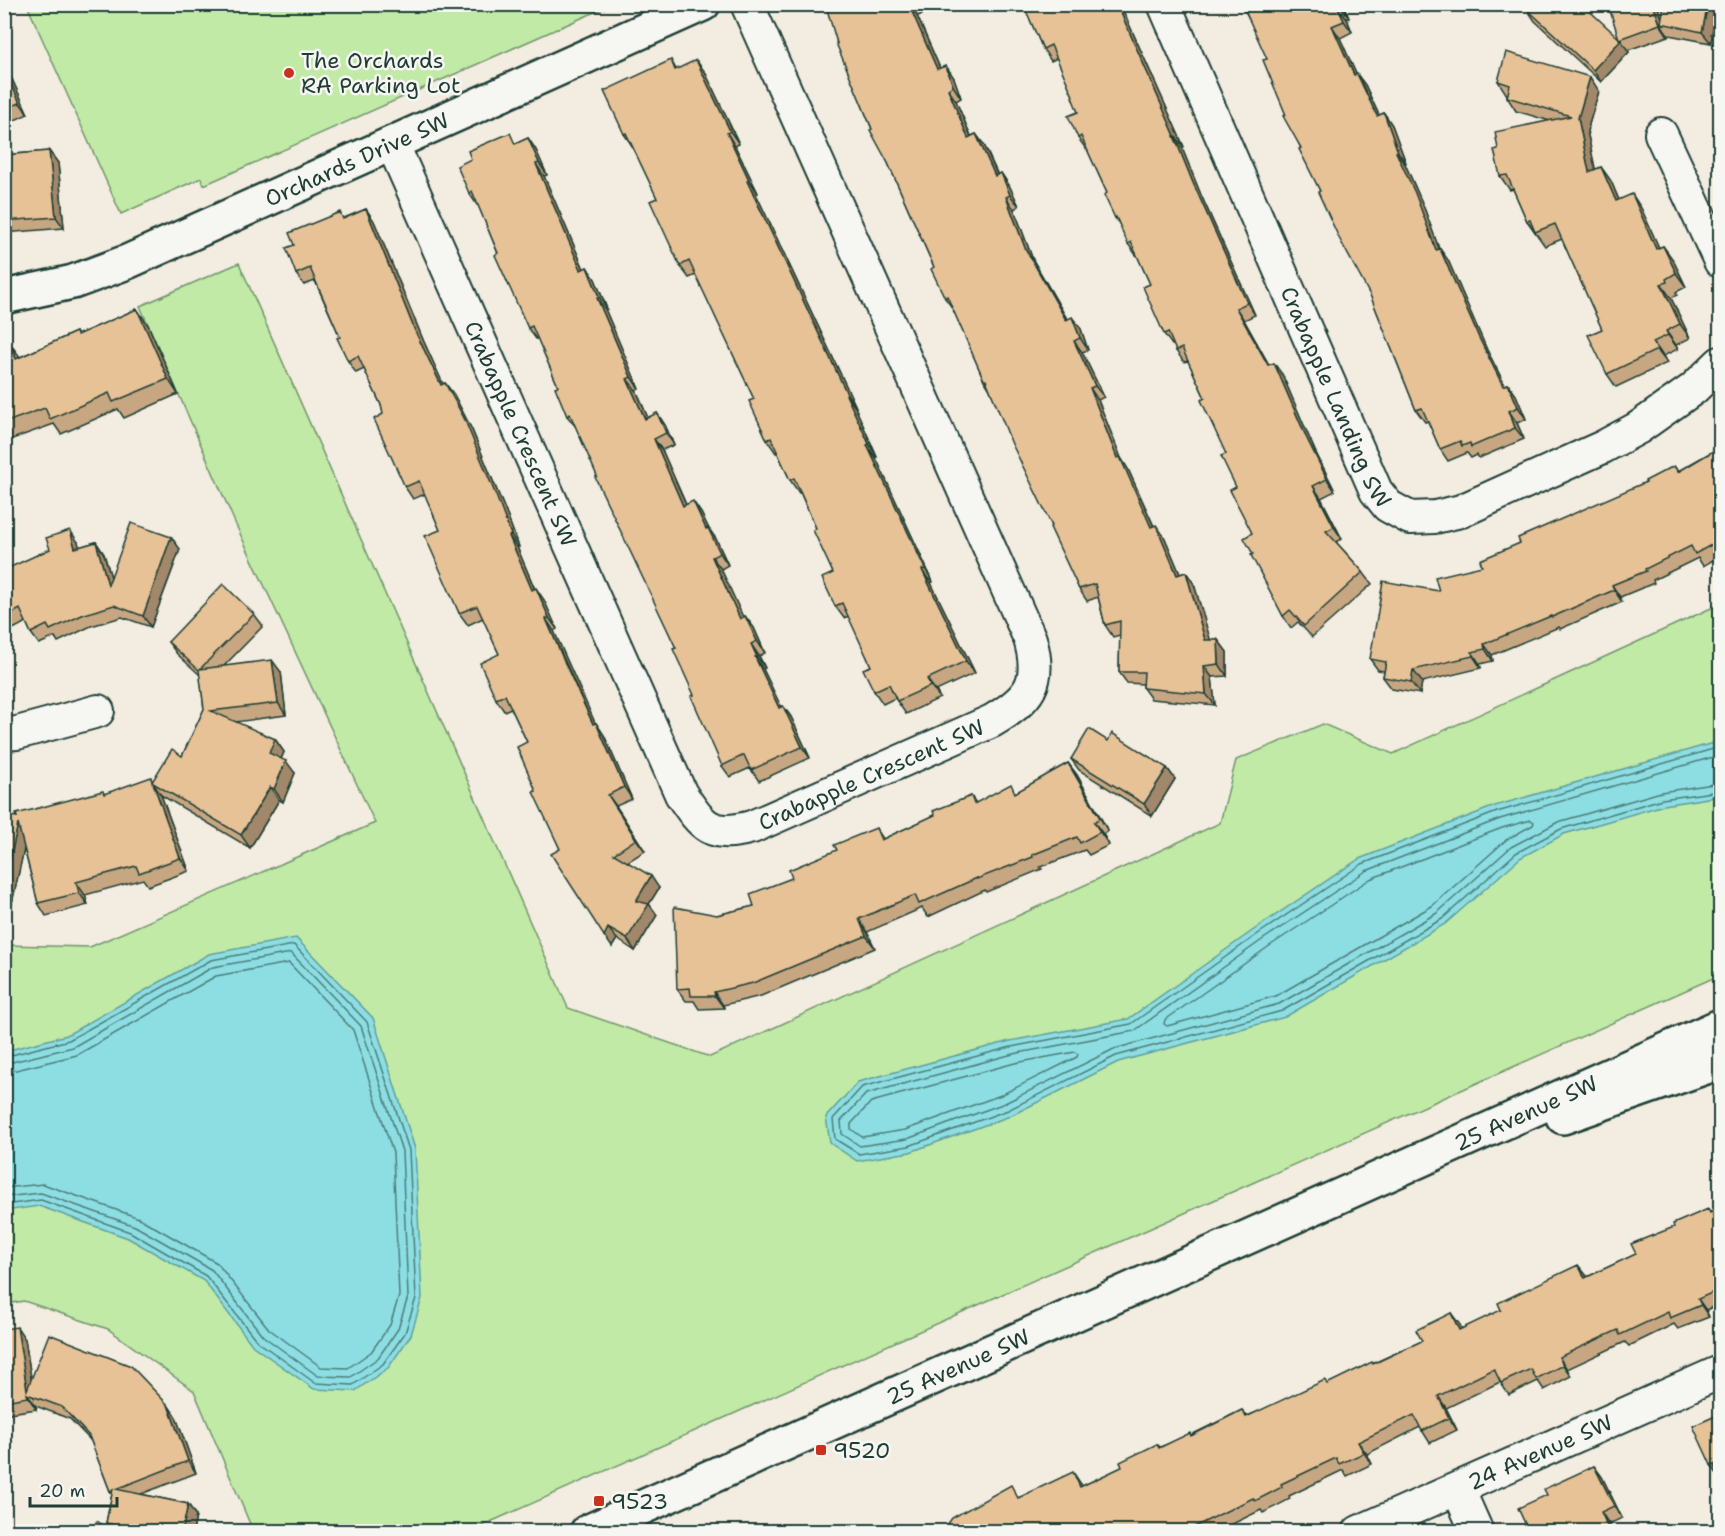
<svg xmlns="http://www.w3.org/2000/svg" width="1725" height="1536" font-family="'Shantell Sans',sans-serif">
<rect width="100%" height="100%" fill="#f3ece0"/>
<filter id="ink" filterUnits="userSpaceOnUse"><feTurbulence type="fractalNoise" baseFrequency=".0167" numOctaves="2"/><feDisplacementMap in="SourceGraphic" scale="12" xChannelSelector="R" yChannelSelector="G"/><feConvolveMatrix kernelMatrix="1 2 1 2 8 2 1 2 1" color-interpolation-filters="sRGB"/></filter>
<g filter="url(#ink)">
<g fill="#c1eaa6" stroke="#70946d" stroke-width="1.5">
<polygon points="27,5 611,5 204,185 201,178 121,214"/>
<polygon points="239,263 568,1008 710,1057 1220,823 1236,760 1323,724 1393,754 1720,604 1720,975 470,1531 253,1531 194,1391 108,1329 24,1301 5,1304 5,945 90,947 375,823 236,525 140,306"/>
</g>
<g fill="#8ddee3" stroke="#619e9d" stroke-width="1.5">
<polygon points="1720,741 1720,796 1664,805 1564,834 1520,858 1445,924 1285,1017 1118,1062 1010,1116 910,1152 857,1161 830,1143 826,1117 858,1082 1010,1041 1128,1019 1255,929 1359,859 1495,806"/>
<polygon points="296,938 373,1018 415,1149 422,1298 411,1335 388,1368 355,1391 314,1389 253,1346 204,1281 128,1238 39,1206 5,1211 5,1051 67,1035 209,954"/>
</g>
<g fill="none" stroke-linecap="round" stroke-linejoin="round">
<g stroke="#4b7d7a" stroke-width="1.5">
<polyline points="1720,747 1497,812 1362,864 1258,934 1131,1024 1011,1047 862,1087 833,1119 835,1139 859,1154 909,1146 1008,1110 1116,1056 1282,1011 1442,919 1516,853 1561,829 1662,799 1720,791"/>
<polyline points="1720,755 1500,819 1366,871 1262,940 1134,1031 1013,1054 866,1094 841,1121 842,1134 860,1146 907,1139 1005,1103 1114,1049 1279,1004 1437,913 1511,847 1558,822 1661,792 1720,783"/>
<polygon points="1531,820 1534,822 1533,825 1506,840 1432,906 1276,996 1167,1026 1164,1024 1165,1020 1268,947 1370,879 1502,828"/>
<polygon points="1075,1052 1078,1054 1077,1057 1001,1095 905,1130 862,1137 851,1129 851,1124 871,1102 1015,1063"/>
<polyline points="4,1057 69,1040 211,960 294,945 367,1022 409,1150 416,1298 405,1333 383,1364 353,1385 315,1383 257,1341 206,1276 130,1232 41,1200 4,1205"/>
<polyline points="4,1064 73,1047 213,967 291,953 361,1026 402,1151 408,1297 398,1329 378,1358 351,1377 318,1376 263,1336 212,1270 135,1226 41,1193 4,1197"/>
<polyline points="4,1073 77,1055 216,976 289,963 353,1030 393,1153 399,1296 390,1325 371,1352 348,1368 321,1367 269,1329 217,1263 139,1218 43,1184 4,1188"/>
</g>
<g stroke="#1f3d34" stroke-width="36">
<g id="street">
<path id="s1" d="M 1164,4 L 1376,491 L 1388,506 L 1410,518 L 1435,517 L 1461,511 L 1603,447 L 1638,428 L 1693,389 L 1720,363"/>
<polyline points="1661,134 1720,261"/>
<path id="s2" d="M 392,143 L 681,794 C 703,827 711,838 752,827 L 992,721 C 1029,699 1043,683 1030,639 L 747,4"/>
<polyline points="4,734 17,733 98,711"/>
<polyline points="1458,1489 1477,1532"/>
<path id="s3" d="M 1359,1532 L 1720,1372"/>
</g>
</g>
<g stroke="#1f3d34" stroke-width="38">
<g id="secondary">
<path id="s4" d="M 4,297 L 73,282 L 127,262 L 703,4"/>
<polyline points="1563,1117 1720,1062"/>
<path id="s5" d="M 587,1532 L 1720,1026"/>
</g>
</g>
<use href="#street" stroke="#f6f6f2" stroke-width="32"/>
<use href="#secondary" stroke="#f6f6f2" stroke-width="33"/>
</g>
<g fill="#c7a782" stroke="#1f3d34" stroke-width="1.5">
<polygon points="829,4 918,4 922,15 917,16 940,68 946,66 954,78 961,98 956,101 971,136 976,134 984,145 998,175 1001,173 1009,185 1019,206 1014,209 1033,260 1067,319 1081,329 1088,350 1082,352 1104,397 1098,400 1121,458 1128,469 1154,526 1164,536 1180,574 1186,572 1194,584 1210,640 1218,640 1227,652 1227,676 1212,677 1215,705 1151,699 1143,688 1143,684 1127,683 1119,672 1120,635 1113,637 1105,625 1098,597 1087,601 1079,589 1052,526 989,388 984,380 953,309 945,298 934,267 888,163 872,129 837,43"/>
<polygon points="1023,4 1120,4 1184,147 1182,148 1201,195 1255,315 1244,320 1269,365 1282,374 1315,451 1335,491 1321,498 1342,539 1336,542 1363,572 1372,584 1312,637 1298,622 1291,628 1283,616 1253,554 1252,533 1236,487 1226,454 1205,398 1188,361 1184,362 1176,351 1174,345 1172,345 1164,334 1150,284 1137,255 1136,255 1128,244 1120,225 1115,218 1107,193 1087,149 1086,149 1078,138 1078,112 1073,96 1057,58 1051,61 1043,49"/>
<polygon points="1343,4 1349,18 1347,19 1352,32 1340,38 1356,74 1365,85 1379,115 1384,113 1392,125 1406,163 1405,164 1423,205 1439,249 1440,249 1448,260 1487,350 1505,385 1508,384 1516,395 1526,419 1517,423 1524,439 1479,458 1477,455 1471,458 1467,453 1448,461 1440,449 1428,421 1425,422 1416,410 1371,297 1320,191 1286,115 1267,59"/>
<polygon points="1608,4 1657,4 1662,18 1664,4 1718,4 1713,31 1720,21 1720,47 1712,36 1711,43 1669,35 1666,32 1668,36 1628,50 1629,52 1601,82 1535,21 1527,9 1620,39"/>
<polygon points="671,60 676,69 705,72 739,144 735,146 758,193 756,194 856,407 855,407 877,457 876,458 933,582 931,583 975,673 936,691 940,698 906,714 895,698 883,704 874,691 871,666 849,616 844,618 835,606 833,573 816,528 800,492 799,493 790,480 777,452 776,453 767,440 754,399 696,275 689,278 680,266 657,198 633,147 624,134"/>
<polygon points="4,62 28,114 4,125"/>
<polygon points="1498,81 1599,91 1587,131 1595,170 1601,167 1611,181 1619,200 1641,208 1659,248 1663,246 1673,260 1686,287 1676,292 1677,295 1671,298 1690,338 1676,345 1678,349 1663,356 1667,363 1616,387 1607,374 1602,329 1562,239 1545,246 1527,221 1513,189 1510,190 1500,176 1550,121 1516,111 1507,97 1507,95"/>
<polygon points="528,138 536,150 547,175 544,176 584,269 587,267 595,279 607,309 605,309 639,389 636,390 648,418 657,413 665,425 674,445 662,450 686,505 701,513 709,529 716,539 728,565 721,569 743,618 745,616 754,628 765,653 759,656 765,668 763,669 781,707 783,706 791,717 810,758 759,781 750,768 730,777 722,766 676,648 576,427 567,416 558,386 538,339 536,339 528,328 478,204 477,205 469,193 517,143"/>
<polygon points="49,151 58,163 64,228 4,233 4,155"/>
<polygon points="366,209 374,221 424,342 443,384 445,383 454,395 472,430 505,510 519,547 517,547 535,589 544,600 557,629 554,631 575,679 595,723 596,723 604,735 632,799 616,806 645,851 627,862 659,888 649,904 657,915 635,951 617,939 612,947 560,849 536,791 527,742 511,708 504,711 496,699 499,654 483,618 468,625 459,613 440,530 425,494 413,499 405,487 381,405 364,369 356,373 348,361 340,337 315,281 304,285 296,274 294,245 344,218"/>
<polygon points="137,309 148,325 178,394 124,418 118,409 61,434 54,424 4,442 4,348 11,345 20,357 76,332 78,335"/>
<polygon points="1720,447 1720,556 1703,566 1698,558 1653,580 1654,583 1620,597 1622,602 1560,629 1559,627 1492,655 1493,661 1480,664 1481,668 1422,682 1420,694 1392,689 1383,677 1384,671 1378,670 1370,659 1439,591 1520,543 1646,482 1674,466 1678,471"/>
<polygon points="171,537 180,549 151,627 122,617 91,626 58,642 55,637 39,644 31,633 26,622 4,634 4,570 78,542 79,547 96,542 104,554 111,578"/>
<polygon points="254,614 263,626 224,666 281,672 286,715 235,722 275,739 284,752 281,759 295,773 283,802 279,800 250,848 161,795 189,871 148,886 143,879 85,895 88,905 46,916 38,903 24,848 10,912 4,911 4,815 17,817 153,781 182,756 204,709 200,675 177,654 168,642"/>
<polygon points="1108,741 1167,768 1175,779 1152,816 1079,770 1071,759"/>
<polygon points="1068,763 1077,775 1108,831 1103,834 1109,845 1089,855 1085,850 1040,867 1042,869 986,892 985,890 928,917 922,908 867,932 875,948 761,996 723,1005 724,1008 699,1009 694,1001 686,1001 677,989 717,915 754,906 792,878 883,839 935,815 971,796 976,803 1017,792"/>
<polygon points="1720,1208 1720,1304 1706,1310 1709,1317 1678,1329 1674,1324 1629,1346 1625,1342 1567,1369 1571,1376 1544,1390 1538,1381 1509,1395 1500,1382 1446,1408 1457,1430 1430,1443 1420,1427 1367,1454 1372,1464 1347,1476 1343,1470 1289,1496 1290,1499 1263,1513 1261,1510 1216,1532 942,1532 1020,1497 1081,1484 1082,1486 1122,1467 1157,1444 1160,1447 1191,1435 1242,1410 1247,1416 1328,1384 1422,1341 1451,1313 1461,1329 1587,1277 1636,1254 1710,1212"/>
<polygon points="4,1329 25,1339 31,1378 168,1405 176,1417 196,1473 141,1494 188,1504 196,1516 193,1532 89,1532 112,1531 106,1523 112,1494 110,1491 91,1441 70,1419 36,1406 36,1409 4,1414"/>
<polygon points="1720,1414 1720,1476 1719,1477 1711,1465"/>
<polygon points="1594,1466 1602,1477 1622,1518 1609,1524 1613,1532 1529,1532 1547,1495"/>
</g>
<g fill="#a2886a" stroke="#1f3d34" stroke-width="1.5">
<polygon points="915,4 918,4 922,15"/>
<polygon points="1117,4 1120,4 1184,147 1175,136"/>
<polygon points="1340,4 1343,4 1349,18 1341,7"/>
<polygon points="1653,4 1657,4 1664,24 1661,23 1666,32 1668,36 1660,24"/>
<polygon points="1708,4 1718,4 1711,43 1702,32"/>
<polygon points="909,5 917,16 945,80 937,69"/>
<polygon points="1338,8 1347,19 1352,32 1344,21"/>
<polygon points="1332,26 1340,38 1362,87 1354,75"/>
<polygon points="1621,40 1629,52 1601,82 1593,70"/>
<polygon points="696,60 705,72 739,144 730,131"/>
<polygon points="4,62 28,114 20,103 4,69"/>
<polygon points="946,66 954,78 961,98 953,86"/>
<polygon points="1357,74 1365,85 1385,128 1377,116"/>
<polygon points="1590,77 1599,91 1587,131 1599,186 1589,172 1578,118"/>
<polygon points="948,89 956,101 976,149 968,138"/>
<polygon points="1384,113 1392,125 1406,163 1398,152"/>
<polygon points="727,133 735,146 758,193 749,180"/>
<polygon points="976,134 984,145 1003,188 995,176"/>
<polygon points="1174,136 1182,148 1201,195 1255,315 1247,303 1193,183"/>
<polygon points="528,138 536,150 547,175 539,163"/>
<polygon points="49,151 58,163 64,228 56,217"/>
<polygon points="1396,152 1405,164 1423,205 1444,262 1436,250"/>
<polygon points="536,164 544,176 589,281 581,270"/>
<polygon points="1601,167 1611,181 1625,215 1616,201"/>
<polygon points="1001,173 1009,185 1019,206 1010,195"/>
<polygon points="747,181 756,194 856,407 847,394"/>
<polygon points="1632,194 1641,208 1666,263 1656,249"/>
<polygon points="1006,197 1014,209 1033,260 1074,331 1066,320 1025,248"/>
<polygon points="366,209 374,221 424,342 449,397 441,385 415,331"/>
<polygon points="1663,246 1673,260 1686,287 1676,273"/>
<polygon points="1440,249 1448,260 1487,350 1511,397 1503,386 1479,338"/>
<polygon points="587,267 595,279 607,309 599,297"/>
<polygon points="1661,284 1671,298 1690,338 1680,324"/>
<polygon points="597,298 605,309 639,389 631,377"/>
<polygon points="1236,308 1244,320 1276,377 1268,365"/>
<polygon points="137,309 148,325 178,394 168,379"/>
<polygon points="1072,317 1081,329 1088,350 1080,338"/>
<polygon points="1666,331 1676,345 1678,349 1668,335"/>
<polygon points="1074,341 1082,352 1104,397 1095,386"/>
<polygon points="1653,342 1663,356 1667,363 1657,350"/>
<polygon points="11,345 22,360 16,359"/>
<polygon points="1274,363 1282,374 1315,451 1335,491 1327,479 1307,439"/>
<polygon points="627,379 636,390 653,430 645,419"/>
<polygon points="445,383 454,395 472,430 505,510 519,547 511,535"/>
<polygon points="1508,384 1516,395 1526,419 1518,407"/>
<polygon points="1090,388 1098,400 1121,458 1128,469 1159,538 1151,527 1117,458"/>
<polygon points="846,395 855,407 877,457 869,444"/>
<polygon points="1509,411 1517,423 1524,439 1515,428"/>
<polygon points="657,413 665,425 674,445 666,433"/>
<polygon points="654,439 662,450 692,518 683,506"/>
<polygon points="867,445 876,458 933,582 925,569"/>
<polygon points="1313,486 1321,498 1342,539 1334,527"/>
<polygon points="693,501 701,513 709,529 716,539 728,565 720,553 706,529"/>
<polygon points="1156,525 1164,536 1185,586 1177,575"/>
<polygon points="70,530 78,542 83,560 75,548"/>
<polygon points="509,536 517,547 540,602 532,590"/>
<polygon points="171,537 180,549 151,627 143,616"/>
<polygon points="96,542 104,554 117,597 108,585"/>
<polygon points="712,557 721,569 749,630 740,619"/>
<polygon points="922,570 931,583 975,673 966,661"/>
<polygon points="1186,572 1194,584 1214,652 1205,640"/>
<polygon points="1612,585 1620,597 1622,602 1614,590"/>
<polygon points="536,588 544,600 557,629 549,618"/>
<polygon points="745,616 754,628 765,653 757,641"/>
<polygon points="546,619 554,631 601,736 593,724"/>
<polygon points="1218,640 1227,652 1227,676 1219,664"/>
<polygon points="751,644 759,656 765,668 757,657"/>
<polygon points="1484,644 1492,655 1493,661 1485,649"/>
<polygon points="1472,652 1480,664 1481,668 1473,656"/>
<polygon points="755,657 763,669 787,719 779,708"/>
<polygon points="272,660 281,672 286,715 278,703"/>
<polygon points="1204,666 1212,677 1215,705 1206,694"/>
<polygon points="1413,670 1422,682 1420,694 1411,682"/>
<polygon points="927,679 936,691 940,698 931,686"/>
<polygon points="783,706 791,717 810,758 802,747"/>
<polygon points="596,723 604,735 632,799 624,787"/>
<polygon points="275,739 284,752 278,766 269,753"/>
<polygon points="286,761 295,773 283,802 274,789"/>
<polygon points="1068,763 1077,775 1108,831 1100,818"/>
<polygon points="1167,768 1175,779 1152,816 1144,804"/>
<polygon points="153,783 161,795 189,871 180,858"/>
<polygon points="270,787 279,800 250,848 241,835"/>
<polygon points="608,795 616,806 645,851 636,839"/>
<polygon points="1094,822 1103,834 1109,845 1100,832"/>
<polygon points="18,824 27,836 10,912 4,904 4,885"/>
<polygon points="876,828 884,840 881,840"/>
<polygon points="651,876 659,888 649,904 657,915 635,951 627,939 636,901"/>
<polygon points="76,882 85,895 88,905 79,893"/>
<polygon points="859,919 867,932 875,948 866,936"/>
<polygon points="608,928 617,939 612,947 604,936"/>
<polygon points="714,992 723,1005 724,1008 715,996"/>
<polygon points="1578,1265 1587,1276 1593,1290 1585,1278"/>
<polygon points="1698,1299 1706,1310 1709,1317 1701,1305"/>
<polygon points="1451,1313 1460,1325 1467,1341 1459,1330"/>
<polygon points="17,1327 25,1339 34,1397 27,1390"/>
<polygon points="1559,1357 1567,1369 1571,1376 1563,1365"/>
<polygon points="27,1394 36,1406 36,1409 28,1397"/>
<polygon points="1438,1396 1446,1408 1457,1430 1449,1418"/>
<polygon points="168,1405 176,1417 196,1473 188,1461"/>
<polygon points="1358,1442 1367,1454 1372,1464 1364,1453"/>
<polygon points="1594,1466 1602,1477 1622,1518 1614,1506"/>
<polygon points="1073,1472 1081,1484 1088,1499 1080,1487"/>
<polygon points="188,1504 196,1516 193,1532 182,1532"/>
<polygon points="1601,1512 1609,1524 1613,1532 1610,1532"/>
</g>
<g fill="#e7c297" stroke="#1f3d34" stroke-width="1.5">
<polygon points="829,4 910,4 909,5 937,69 946,66 953,86 948,89 968,138 976,134 995,176 1001,173 1010,195 1006,197 1025,248 1066,320 1072,317 1080,338 1074,341 1095,386 1090,388 1117,458 1120,457 1151,527 1156,525 1177,575 1186,572 1205,640 1218,640 1219,664 1204,666 1206,694 1143,688 1144,672 1119,672 1120,621 1105,625 1095,584 1079,589 1050,527 1052,526 1012,444 986,380 984,380 947,296 945,298 931,269 934,267 888,163 870,130 872,129 836,43 837,43 826,6"/>
<polygon points="1023,4 1117,4 1175,136 1174,136 1193,183 1247,303 1236,308 1268,365 1274,363 1307,439 1327,479 1313,486 1334,527 1326,531 1363,572 1304,626 1290,610 1283,616 1251,555 1253,554 1244,538 1252,533 1230,490 1236,487 1221,456 1226,454 1201,400 1205,398 1182,348 1176,351 1168,332 1164,334 1143,287 1150,284 1131,242 1128,244 1116,217 1115,218 1104,195 1107,193 1081,136 1078,138 1068,116 1078,112 1072,97 1073,96 1051,45 1043,49"/>
<polygon points="1242,4 1340,4 1341,7 1338,8 1344,21 1332,26 1354,75 1357,74 1377,116 1384,113 1398,152 1396,152 1415,193 1436,250 1440,249 1479,338 1503,386 1508,384 1518,407 1509,411 1515,428 1471,447 1470,443 1462,446 1460,441 1440,449 1422,408 1416,410 1371,297 1339,238 1318,192 1320,191 1299,149 1301,148 1283,116 1286,115 1263,60 1267,59"/>
<polygon points="1532,4 1582,4 1621,40 1593,70 1527,9"/>
<polygon points="1608,4 1653,4 1660,24 1619,39"/>
<polygon points="1664,4 1708,4 1702,32 1661,23"/>
<polygon points="1720,21 1720,42 1711,34"/>
<polygon points="1506,52 1590,77 1578,118 1589,172 1601,167 1616,201 1632,194 1656,249 1663,246 1676,273 1666,279 1667,282 1661,284 1680,324 1666,331 1668,335 1653,342 1657,350 1607,374 1588,335 1602,329 1555,224 1535,232 1530,220 1527,221 1507,175 1500,176 1494,150 1498,149 1495,132 1571,116 1507,97 1510,85 1498,81"/>
<polygon points="671,60 675,70 696,60 730,131 727,133 749,180 747,181 847,394 846,395 869,444 867,445 925,569 922,570 966,661 927,679 931,686 897,701 889,684 874,691 863,669 871,666 842,603 835,606 822,578 833,573 813,530 816,528 794,478 790,480 771,438 767,440 749,401 754,399 689,261 680,266 650,201 657,198 626,133 624,134 604,91"/>
<polygon points="4,69 20,103 4,109"/>
<polygon points="510,133 515,144 528,138 539,163 536,164 581,270 587,267 599,297 597,298 631,377 627,379 645,419 657,413 666,433 654,439 683,506 693,501 706,529 708,528 720,553 712,557 740,619 745,616 757,641 751,644 757,657 755,657 779,708 783,706 802,747 751,770 744,755 722,766 691,696 694,695 673,649 676,648 595,477 597,476 570,414 567,416 555,387 558,386 532,326 528,328 495,255 498,253 472,191 469,193 457,166 471,159 468,151"/>
<polygon points="49,151 56,217 4,221 4,155"/>
<polygon points="366,209 415,331 441,385 445,383 464,418 497,498 511,535 509,536 532,590 536,588 549,618 546,619 567,668 593,724 596,723 624,787 608,795 636,839 614,854 651,876 636,901 649,904 627,939 608,928 604,936 551,854 560,849 533,792 536,791 517,747 527,742 505,695 496,699 480,663 499,654 477,606 459,613 425,536 440,530 419,481 405,487 374,419 383,414 381,405 358,356 348,361 337,338 340,337 310,268 296,274 286,248 294,245 289,233 340,212 343,219"/>
<polygon points="137,309 168,379 113,402 109,393 50,419 45,408 4,423 4,348 11,345 16,359 76,332 77,335"/>
<polygon points="1720,447 1720,540 1695,554 1691,546 1645,569 1646,571 1612,585 1614,590 1552,617 1551,616 1484,644 1485,649 1472,652 1473,656 1413,670 1411,682 1383,677 1386,662 1370,659 1383,581 1439,591 1435,577 1482,566 1480,560 1520,543 1518,538 1646,482 1645,481 1674,466 1678,472"/>
<polygon points="131,523 171,537 143,616 114,605 82,615 50,630 47,625 31,633 20,609 4,618 4,570 50,549 46,538 70,530 75,548 96,542 108,585"/>
<polygon points="223,584 254,614 200,669 272,660 278,703 211,711 275,739 269,753 286,761 274,789 270,787 241,835 153,783 180,858 139,873 136,866 76,882 79,893 38,903 18,824 4,885 4,815 17,817 16,814 103,791 104,794 151,777 152,782 172,749 182,756 204,709 199,670 168,642"/>
<polygon points="1089,729 1108,741 1112,733 1167,768 1144,804 1071,759"/>
<polygon points="1068,763 1100,818 1094,822 1100,832 1080,843 1077,837 1032,855 1033,857 977,879 977,878 919,904 915,895 859,919 866,936 753,983 714,992 715,996 691,996 690,988 677,989 674,907 717,915 754,906 750,894 792,878 789,870 837,850 834,845 876,828 881,840 935,815 933,811 971,796 974,804 1011,784 1015,793"/>
<polygon points="1720,1208 1720,1289 1698,1299 1701,1305 1670,1318 1668,1312 1620,1335 1618,1330 1559,1357 1563,1365 1536,1379 1531,1369 1501,1383 1494,1369 1438,1396 1449,1418 1422,1431 1414,1415 1358,1442 1364,1453 1339,1464 1336,1458 1281,1484 1282,1487 1255,1501 1253,1498 1184,1532 942,1532 952,1518 1011,1485 1018,1498 1073,1472 1080,1487 1122,1467 1120,1462 1157,1444 1159,1448 1190,1433 1191,1436 1242,1410 1246,1417 1325,1380 1327,1384 1372,1362 1373,1364 1422,1341 1416,1330 1451,1313 1459,1330 1501,1310 1498,1303 1578,1265 1585,1278 1636,1254 1631,1244 1674,1227 1673,1224 1708,1209 1710,1213"/>
<polygon points="17,1327 27,1390 49,1334 131,1366 168,1405 188,1461 116,1489 188,1504 182,1532 148,1532 106,1523 113,1489 110,1491 89,1436 62,1407 27,1394 28,1397 4,1401 4,1329"/>
<polygon points="1720,1414 1720,1477 1714,1464 1711,1465 1693,1426"/>
<polygon points="1594,1466 1614,1506 1601,1512 1610,1532 1529,1532 1518,1508 1547,1495 1544,1489"/>
<polygon points="97,1521 113,1532 89,1532"/>
</g>
</g>
<g fill="#c8321e" stroke="#f6f6f2" stroke-width="2">
<circle cx="289" cy="73" r="6"/>
<rect x="815" y="1444" width="12" height="12" rx="3"/>
<rect x="593" y="1495" width="12" height="12" rx="3"/>
</g>
<g text-anchor="middle" stroke-width="5" stroke-linejoin="round" paint-order="stroke">
<g font-size="22" fill="#1f3d34" stroke="#f6f6f2" text-anchor="start">
<text x="301" y="68">The Orchards<tspan x="301" dy="25">RA Parking Lot</tspan></text>
<text x="833" y="1458">9520</text>
<text x="611" y="1509">9523</text>
</g>
<g font-size="22" fill="#1f3d34" stroke="#f6f6f2">
<text dy="8" stroke="none"><textPath href="#s4" startOffset="380">Orchards Drive SW</textPath></text>
<text dy="8" stroke="none"><textPath href="#s1" startOffset="429">Crabapple Landing SW</textPath></text>
<text dy="8" stroke="none"><textPath href="#s2" startOffset="318">Crabapple Crescent SW</textPath></text>
<text dy="8" stroke="none"><textPath href="#s2" startOffset="930">Crabapple Crescent SW</textPath></text>
<text dy="8" stroke="none"><textPath href="#s5" startOffset="1028">25 Avenue SW</textPath></text>
<text dy="8" stroke="none"><textPath href="#s5" startOffset="406">25 Avenue SW</textPath></text>
<text dy="8" stroke="none"><textPath href="#s3" startOffset="198">24 Avenue SW</textPath></text>
</g>
</g>
<rect width="1725" height="1536" fill="none" stroke="#f6f6f2" stroke-width="24"/>
<rect x="12" y="12" width="1701" height="1512" fill="none" stroke="#1f3d34" stroke-width="2" filter="url(#ink)"/>
<path d="M30 1497v9h87v-9" fill="none" stroke="#1f3d34" stroke-width="3"/>
<text x="39" y="1497" font-size="18" fill="#1f3d34" stroke="#f6f6f2" stroke-width="4.5" paint-order="stroke">20 m</text>
</svg>
